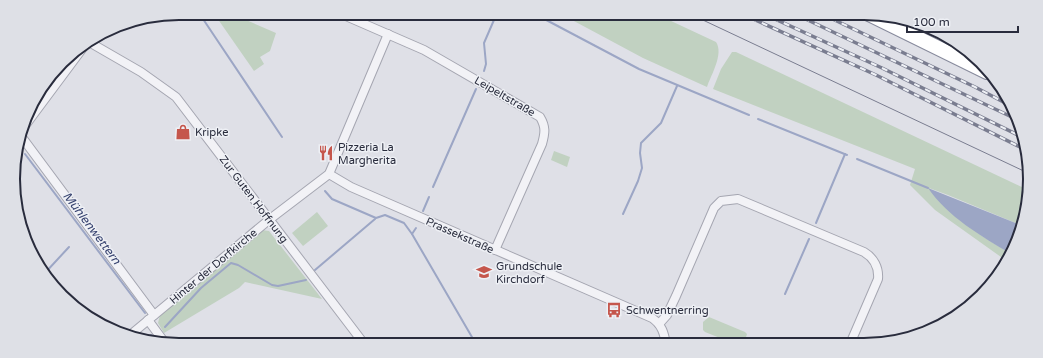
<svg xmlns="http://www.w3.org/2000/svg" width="1043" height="358" font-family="'Varela Round',sans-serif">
<rect width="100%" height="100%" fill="#dfe0e7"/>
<g fill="#c1d1c1">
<polygon points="219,13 230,13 276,33 270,51 260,57 264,64 254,71 215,15"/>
<path d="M 559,13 L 654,13 L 716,42 C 724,54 711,75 707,87 L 643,58 Z"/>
<polygon points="732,52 736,52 1026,189 1023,226 948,195 929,188 982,236 1011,254 1008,262 935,210 910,185 915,169 713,89 721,69"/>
<polygon points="554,151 570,157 567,167 551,160"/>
<polygon points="317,212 328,226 303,246 292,233"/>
<polygon points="262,230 269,231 322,299 245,282 239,288 164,333 158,323 160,315"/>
<polygon points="709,317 745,332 747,334 744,344 735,344 705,332 703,330 703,322"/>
</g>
<path fill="#9ca6c5" d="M 928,188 L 1023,226 L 1011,254 C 981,236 948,217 928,188 Z"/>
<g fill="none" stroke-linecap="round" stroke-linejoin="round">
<g stroke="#9ca6c5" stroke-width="2">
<polyline points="199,13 282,137"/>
<polyline points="533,13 639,69 749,115"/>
<polyline points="484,71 486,64 484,43 497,13"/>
<polyline points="758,119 847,155"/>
<polyline points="25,154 145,313"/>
<polyline points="857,159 928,188"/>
<polyline points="433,187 476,89"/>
<polyline points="325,191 332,199 376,218 385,215 404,223 412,234 476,344"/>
<polyline points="423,211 429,197"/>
<polyline points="623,214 638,181 642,168 640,153 641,143 661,123 677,86"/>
<polyline points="816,223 845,154"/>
<polyline points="412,234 416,228"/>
<polyline points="315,270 375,219"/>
<polyline points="44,274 69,247"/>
<polyline points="785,294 809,239"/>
<polyline points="165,327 201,288 231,263 238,265 272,285 278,286 306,280"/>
<polyline points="151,335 155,342"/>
</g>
<g stroke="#a5a6b1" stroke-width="10">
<g id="street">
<path d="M 339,13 L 424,50 L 540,117 C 546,127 545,133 542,144 L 495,250"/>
<polyline points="89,42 141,72 176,97 365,345"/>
<polyline points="24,127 85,45"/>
<polyline points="21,136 154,315"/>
<path d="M 329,174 L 351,187 L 652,318 C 662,325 664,333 666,344"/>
<polyline points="148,320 165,343"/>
<path d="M 659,324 L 667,315 L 676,296 L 714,208 L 721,201 L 738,199 L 864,252 C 874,258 879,268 878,279 L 850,344"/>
<polyline points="129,336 270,219 329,174 388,34"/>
</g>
</g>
<g stroke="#888b9d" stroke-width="16">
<polyline id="highway" points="869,14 987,72"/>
</g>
<use href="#street" stroke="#f2f2f6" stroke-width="8"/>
<use href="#highway" stroke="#fff" stroke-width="14"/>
<polyline stroke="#7a7d90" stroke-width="1" points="688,13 1028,173"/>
<g stroke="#7a7d90" stroke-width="3.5">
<g id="rail">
<polyline points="740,13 876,75 1026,150"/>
<polyline points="762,13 882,68 1022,137"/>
<polyline points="793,13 1016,119"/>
<polyline points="820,13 975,87 1011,106"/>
</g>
</g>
<use href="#rail" stroke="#eef0f5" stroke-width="2" stroke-dasharray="6" stroke-linecap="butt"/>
</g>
<defs>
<g id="shop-bare" transform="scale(1.2)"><path d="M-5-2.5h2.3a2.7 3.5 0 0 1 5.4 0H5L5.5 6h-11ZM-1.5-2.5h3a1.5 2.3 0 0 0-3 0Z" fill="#c5564c" stroke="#eef0f5" stroke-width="2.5" paint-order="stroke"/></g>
<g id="restaurant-bare" transform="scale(1.2)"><path d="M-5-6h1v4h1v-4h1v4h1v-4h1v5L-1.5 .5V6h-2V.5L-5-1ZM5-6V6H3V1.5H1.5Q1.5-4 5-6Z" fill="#c5564c" stroke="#eef0f5" stroke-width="2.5" paint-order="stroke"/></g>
<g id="school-bare" transform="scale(1.2)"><path d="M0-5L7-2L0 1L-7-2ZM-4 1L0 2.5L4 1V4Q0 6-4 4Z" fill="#c5564c" stroke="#eef0f5" stroke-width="2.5" paint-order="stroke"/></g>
<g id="bus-bare" transform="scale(1.2)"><path d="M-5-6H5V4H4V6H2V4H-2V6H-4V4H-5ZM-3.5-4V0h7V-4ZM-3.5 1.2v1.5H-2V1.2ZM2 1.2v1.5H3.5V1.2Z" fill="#c5564c" stroke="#eef0f5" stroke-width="2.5" paint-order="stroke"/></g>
</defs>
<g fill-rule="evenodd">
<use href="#shop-bare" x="183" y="132"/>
<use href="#restaurant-bare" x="326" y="153"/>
<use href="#school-bare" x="484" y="272"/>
<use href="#bus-bare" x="614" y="310"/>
</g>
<g text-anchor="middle" stroke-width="3" stroke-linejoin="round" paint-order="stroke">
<g font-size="11" fill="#292c3d" stroke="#eef0f5">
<text transform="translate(505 96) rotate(30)" y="4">Leipeltstraße</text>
<text transform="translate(254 199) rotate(53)" y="4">Zur Guten Hoffnung</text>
<text transform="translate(460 235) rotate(24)" y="4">Prassekstraße</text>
<text transform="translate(213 266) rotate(-40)" y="4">Hinter der Dorfkirche</text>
</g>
<g font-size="11" fill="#292c3d" stroke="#eef0f5" text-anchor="start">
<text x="195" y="136">Kripke</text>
<text x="338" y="151">Pizzeria La<tspan x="338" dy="13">Margherita</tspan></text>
<text x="496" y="270">Grundschule<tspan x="496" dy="13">Kirchdorf</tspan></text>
<text x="626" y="314">Schwentnerring</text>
</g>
<g font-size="12" font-style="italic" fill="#36426f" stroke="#eef0f5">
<text transform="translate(92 228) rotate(53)" y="4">Mühlenwettern</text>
</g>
</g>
<path d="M0 0H1043V358H0ZM179 20H864A159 159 0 0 1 1023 179V179A159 159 0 0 1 864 338H179A159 159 0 0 1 20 179V179A159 159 0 0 1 179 20Z" fill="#dee0e6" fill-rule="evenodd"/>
<path fill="none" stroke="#292c3d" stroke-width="2" d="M179 20H864A159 159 0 0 1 1023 179V179A159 159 0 0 1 864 338H179A159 159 0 0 1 20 179V179A159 159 0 0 1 179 20Z"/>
<path d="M907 26v6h111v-6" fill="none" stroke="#292c3d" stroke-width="2"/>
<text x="913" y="26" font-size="12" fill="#292c3d" stroke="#eef0f5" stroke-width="3" paint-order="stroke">100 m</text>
</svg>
